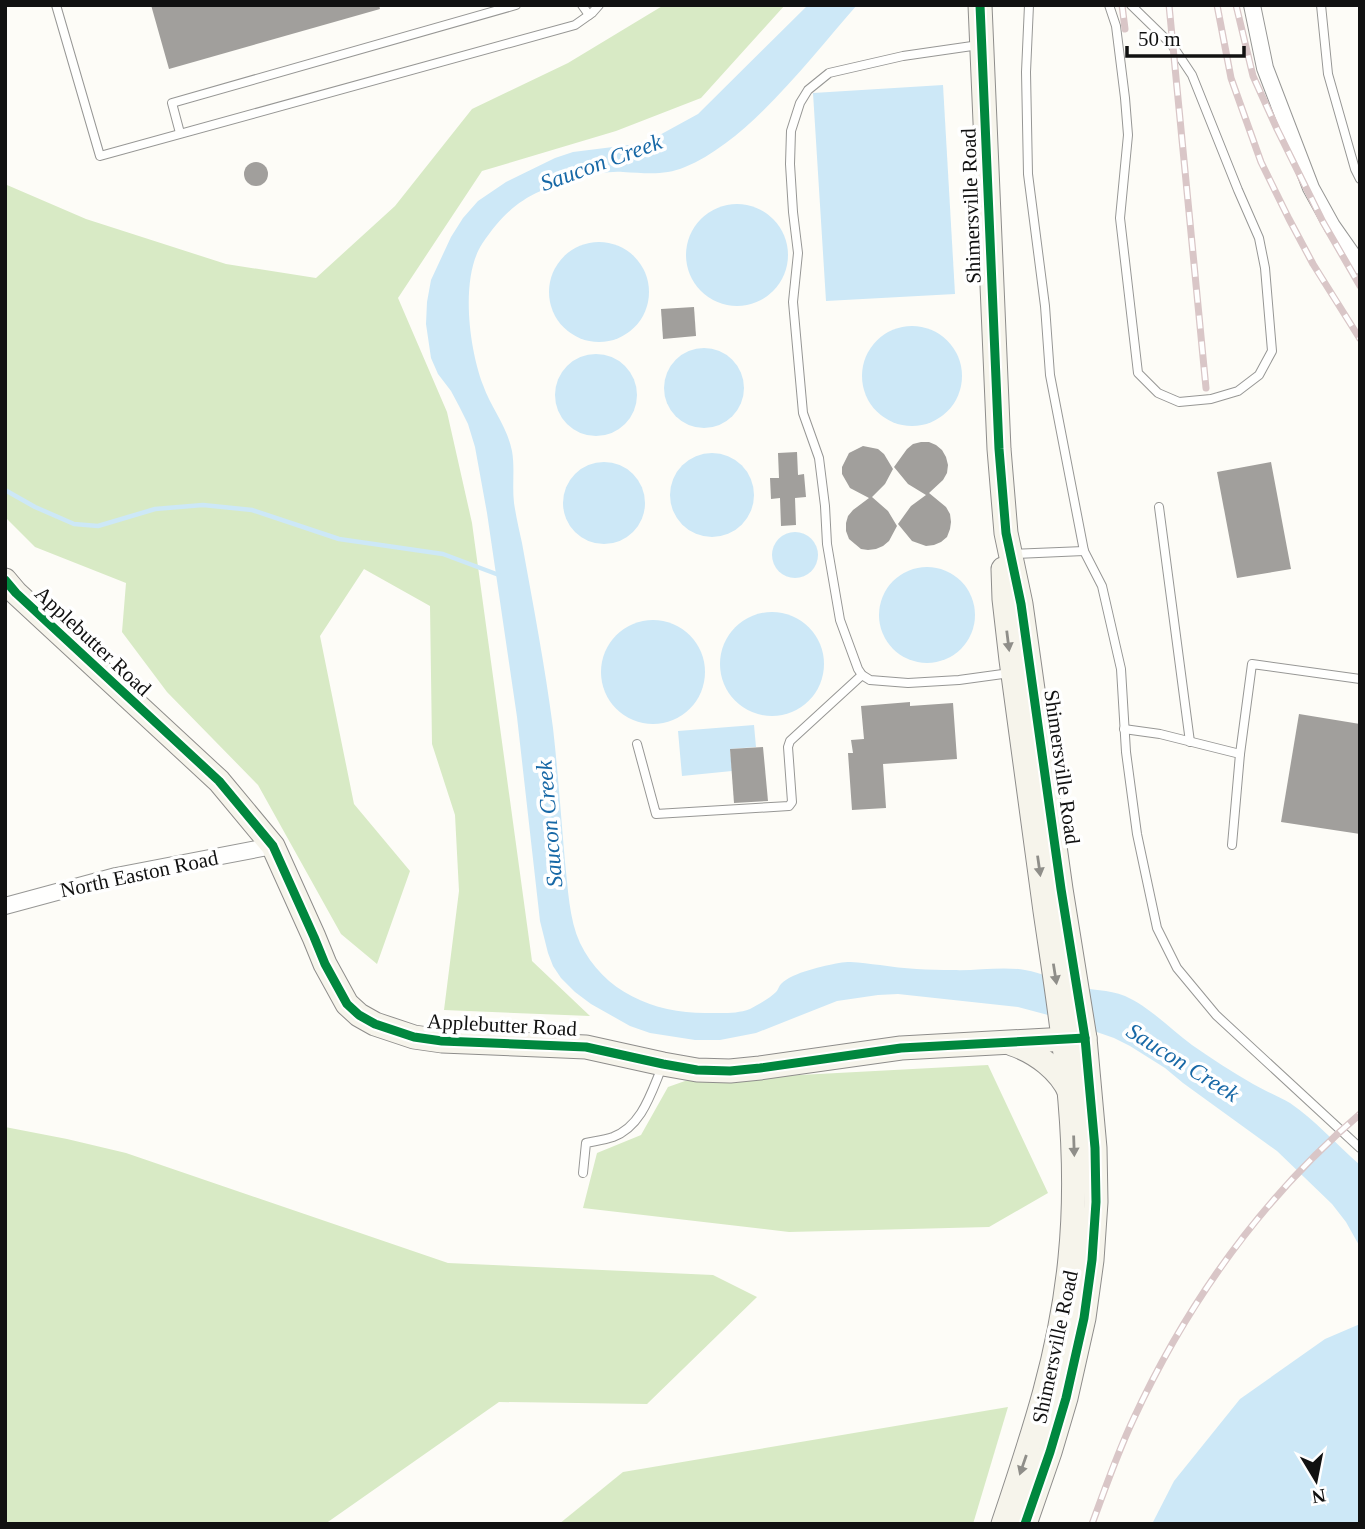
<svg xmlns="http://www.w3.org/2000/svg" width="1365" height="1529" font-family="'Times New Roman',serif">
<rect width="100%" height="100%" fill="#fdfcf7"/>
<g fill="#d8eac5">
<polygon points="664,5 785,5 701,98 616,131 482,171 398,298 447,412 472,523 532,961 590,1016 444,1010 459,891 455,815 432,744 430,606 364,569 320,636 354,804 410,871 377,964 341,934 258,785 167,692 122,632 126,583 35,547 5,517 5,181 7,185 86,219 226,264 316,278 395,206 472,109 568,63"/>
<polygon points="988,1065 1048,1193 989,1227 789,1232 583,1208 597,1153 641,1135 668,1087 685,1081"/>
<polygon points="5,1127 67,1139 126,1153 448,1263 713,1275 757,1297 647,1404 499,1402 325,1524 5,1524"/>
<polygon points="1008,1407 973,1524 559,1524 623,1472"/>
</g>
<g fill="#cde8f7">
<path d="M 808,5 L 857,5 C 811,57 749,141 685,167 C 664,176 645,173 623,172 C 609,171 596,174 583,177 C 534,190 511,201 482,244 C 460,278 469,348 483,385 C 491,408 507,426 512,451 C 515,468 512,485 514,503 C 516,516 519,530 522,543 C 533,604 545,666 553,728 C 558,772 561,817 565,862 C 568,888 569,919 580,943 C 604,993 656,1014 709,1013 C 722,1013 737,1014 750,1009 C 758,1005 770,998 776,992 C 778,990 779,986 781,984 C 793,972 824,966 839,963 C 854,960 866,964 880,965 C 904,969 929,970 953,970 C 976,971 1002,966 1025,970 C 1042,973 1058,981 1075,986 C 1091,991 1108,989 1125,996 C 1150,1007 1170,1029 1192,1045 C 1212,1059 1232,1072 1253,1084 C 1265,1091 1278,1096 1290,1103 C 1315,1120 1337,1145 1360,1165 L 1360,1247 L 1346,1222 L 1332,1204 L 1277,1151 L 1183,1083 L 1165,1068 L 1130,1046 L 1114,1038 L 1048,1015 L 1018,1007 L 898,994 L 878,995 L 837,1001 L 756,1033 L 720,1040 L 695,1040 L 650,1033 L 630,1026 L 591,1004 L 575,992 L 561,978 L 553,966 L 548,953 L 540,921 L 517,717 L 487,513 L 475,447 L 468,424 L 459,406 L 451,391 L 438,374 L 431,358 L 426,324 L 427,302 L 431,280 L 451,237 L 463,218 L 478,201 L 506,182 L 555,158 L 573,152 L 637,144 L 656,137 L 698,114 Z"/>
<polygon points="943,85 955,294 826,301 813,93"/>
<circle cx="737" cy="255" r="51"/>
<circle cx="599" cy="292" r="50"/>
<circle cx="912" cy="376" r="50"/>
<circle cx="704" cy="388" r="40"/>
<circle cx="596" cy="395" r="41"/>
<circle cx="712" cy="495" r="42"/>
<circle cx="604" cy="503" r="41"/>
<circle cx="795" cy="555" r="23"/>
<circle cx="927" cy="615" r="48"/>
<circle cx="772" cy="664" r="52"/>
<circle cx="653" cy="672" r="52"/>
<polygon points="754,725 756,747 730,749 732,771 682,776 678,731"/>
<polygon points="1360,1324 1360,1524 1152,1524 1174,1481 1240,1399 1325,1339"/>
</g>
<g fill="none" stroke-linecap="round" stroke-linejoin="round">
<polyline stroke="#cde8f7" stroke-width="4.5" points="5,490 35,507 74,524 98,526 155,509 203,505 252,510 339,539 443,554 499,575"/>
</g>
<g fill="#a19f9c">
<polygon points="151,5 379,5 380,9 169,69"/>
<circle cx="256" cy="174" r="12"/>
<polygon points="694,307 696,336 663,339 661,309"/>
<polygon points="921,442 929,442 936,445 942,450 946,457 948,465 947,473 943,480 929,493 946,507 950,514 951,522 950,529 947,537 941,542 934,545 926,546 912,541 898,524 911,506 926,495 908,484 894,467 907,449 913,444"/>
<polygon points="863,446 878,449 884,454 893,469 885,484 872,497 888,511 897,526 889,541 883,546 876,549 868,550 861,549 849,539 846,531 846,523 848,516 853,510 869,498 850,488 842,474 842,467 849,453"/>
<polygon points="797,452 798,475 804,474 806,497 795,498 796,525 781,526 780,498 771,499 770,478 779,478 778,453"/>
<polygon points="1271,462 1291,569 1237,578 1217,472"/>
<polygon points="910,702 910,706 953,703 957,759 883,764 886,808 852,810 848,753 853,753 851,740 864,739 861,706"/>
<polygon points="1299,714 1360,724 1360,834 1281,822"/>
<polygon points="763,747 768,801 734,803 730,749"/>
</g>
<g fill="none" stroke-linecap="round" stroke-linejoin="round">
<g stroke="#979795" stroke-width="10">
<g id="lane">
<polyline points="56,5 100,156 575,25 592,13 599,5"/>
<polyline points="582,5 589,15"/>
<polyline points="1029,5 1026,72 1028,174 1045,306 1050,375 1084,551 1102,586 1121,669 1126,752 1137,834 1157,928 1177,968 1216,1015 1360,1148"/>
<polyline points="1109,5 1116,26 1125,98 1128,135 1120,218 1138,373 1158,393 1179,402 1211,399 1238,391 1259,375 1272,351 1265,268 1259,238 1238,190 1192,75 1172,45 1131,5"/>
<polyline points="1321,5 1328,74 1355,169 1360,179"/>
<polyline points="979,45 903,56 829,73 808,90 800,103 791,131 790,164 793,212 798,253 793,302 803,413 819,458 825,506 827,544 840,620 858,669 862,675 870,680 908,683 959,680 1010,673"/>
<polyline points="180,133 172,103 516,5"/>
<polyline points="1159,507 1190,742"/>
<polyline points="1013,554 1084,551"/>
<polyline points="1124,729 1160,734 1240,754 1232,845"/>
<polyline points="637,744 656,814 789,806 792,802 788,747 790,741 862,675"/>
<polyline points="1240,754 1252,664 1360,679"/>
<path d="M 583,1173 L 586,1143 C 595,1141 604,1140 613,1137 C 642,1126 651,1093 662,1067"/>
</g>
</g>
<g stroke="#979795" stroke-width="18">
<g id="street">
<polyline points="1252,5 1265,68 1311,188 1332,226 1360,266"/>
<polyline points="5,906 116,876 273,846"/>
</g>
</g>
<g stroke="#8e8d8b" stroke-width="25">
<g id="secondary">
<polyline points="980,5 999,449 1006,533 1021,604 1061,889 1085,1038 1095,1148 1096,1202 1092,1260 1084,1318 1066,1398 1050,1452 1025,1524"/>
<polyline points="5,580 16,593 219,781 273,846 314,937 325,964 347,1004 359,1015 375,1024 414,1037 442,1041 586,1047 663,1064 697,1070 730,1071 760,1068 901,1048 1085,1038"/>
<path d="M 1012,1044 C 1036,1052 1060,1070 1070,1093"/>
<path d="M 1003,1524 C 1033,1435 1061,1352 1070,1258 C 1082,1140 1062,1027 1045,911 C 1033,827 1023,743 1011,660 L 1004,599 L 1003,569"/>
</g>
</g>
<use href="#lane" stroke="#fffffe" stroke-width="8"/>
<use href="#street" stroke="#fffffe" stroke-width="16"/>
<use href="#secondary" stroke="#f6f4eb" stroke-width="23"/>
<g stroke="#d9c6c7" stroke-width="7">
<g id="rail">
<polyline points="1122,5 1125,29"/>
<polyline points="1169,5 1206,388"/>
<polyline points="1217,5 1231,78 1261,162 1289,219 1313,264 1360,339"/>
<polyline points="1236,5 1253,76 1277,129 1323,222 1360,286"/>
<path d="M 1092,1524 C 1105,1489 1117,1454 1133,1420 C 1187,1303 1262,1198 1360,1114"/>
</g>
</g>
<use href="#rail" stroke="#fff" stroke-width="4.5" stroke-dasharray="13" stroke-linecap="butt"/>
<g stroke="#fff" stroke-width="13">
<g id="cycleway">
<polyline points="980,5 999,449 1006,533 1021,604 1061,889 1085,1038 1095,1148 1096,1202 1092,1260 1084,1318 1066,1398 1050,1452 1025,1524"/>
<polyline points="5,580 16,593 219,781 273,846 314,937 325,964 347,1004 359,1015 375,1024 414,1037 442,1041 586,1047 663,1064 697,1070 730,1071 760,1068 901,1048 1085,1038"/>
</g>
</g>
<use href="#cycleway" stroke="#00873e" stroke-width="9"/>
</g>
<defs><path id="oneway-solid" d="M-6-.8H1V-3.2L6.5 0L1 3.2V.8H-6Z" transform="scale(1.75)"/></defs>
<g fill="#8f8e89">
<use href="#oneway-solid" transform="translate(1008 641) rotate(83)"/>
<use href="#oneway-solid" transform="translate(1039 866) rotate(82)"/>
<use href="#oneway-solid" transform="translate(1055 974) rotate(81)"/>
<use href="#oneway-solid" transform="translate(1074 1146) rotate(88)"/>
<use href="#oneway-solid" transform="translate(1023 1465) rotate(109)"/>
</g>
<g text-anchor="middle" stroke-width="7" stroke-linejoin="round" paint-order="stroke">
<g font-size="21" fill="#111" stroke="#fff">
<text transform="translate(971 206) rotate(-92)" y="7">Shimersville Road</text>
<text transform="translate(93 641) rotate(43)" y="7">Applebutter Road</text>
<text transform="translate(1062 767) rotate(82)" y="7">Shimersville Road</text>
<text transform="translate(139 874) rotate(-12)" y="7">North Easton Road</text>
<text transform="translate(502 1025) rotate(3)" y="7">Applebutter Road</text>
<text transform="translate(1055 1347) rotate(-78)" y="7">Shimersville Road</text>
</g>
<g font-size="23" font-style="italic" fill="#1768a6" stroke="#fff">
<text transform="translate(601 162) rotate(-20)" y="8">Saucon Creek</text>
<text transform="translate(549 824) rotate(-95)" y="8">Saucon Creek</text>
<text transform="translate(1183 1062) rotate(32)" y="8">Saucon Creek</text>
</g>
</g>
<rect width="1365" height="1529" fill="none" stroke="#111111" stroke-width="14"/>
<g transform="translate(1316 1480) rotate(170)" stroke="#ffffff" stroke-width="5" paint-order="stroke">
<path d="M0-5L12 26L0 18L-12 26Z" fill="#111111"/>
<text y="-10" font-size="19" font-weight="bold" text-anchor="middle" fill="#111111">N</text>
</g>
<path d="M1127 46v10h117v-10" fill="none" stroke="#111111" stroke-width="3.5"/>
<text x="1138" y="46" font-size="21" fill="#111111" stroke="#ffffff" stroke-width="5" paint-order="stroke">50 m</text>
</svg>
